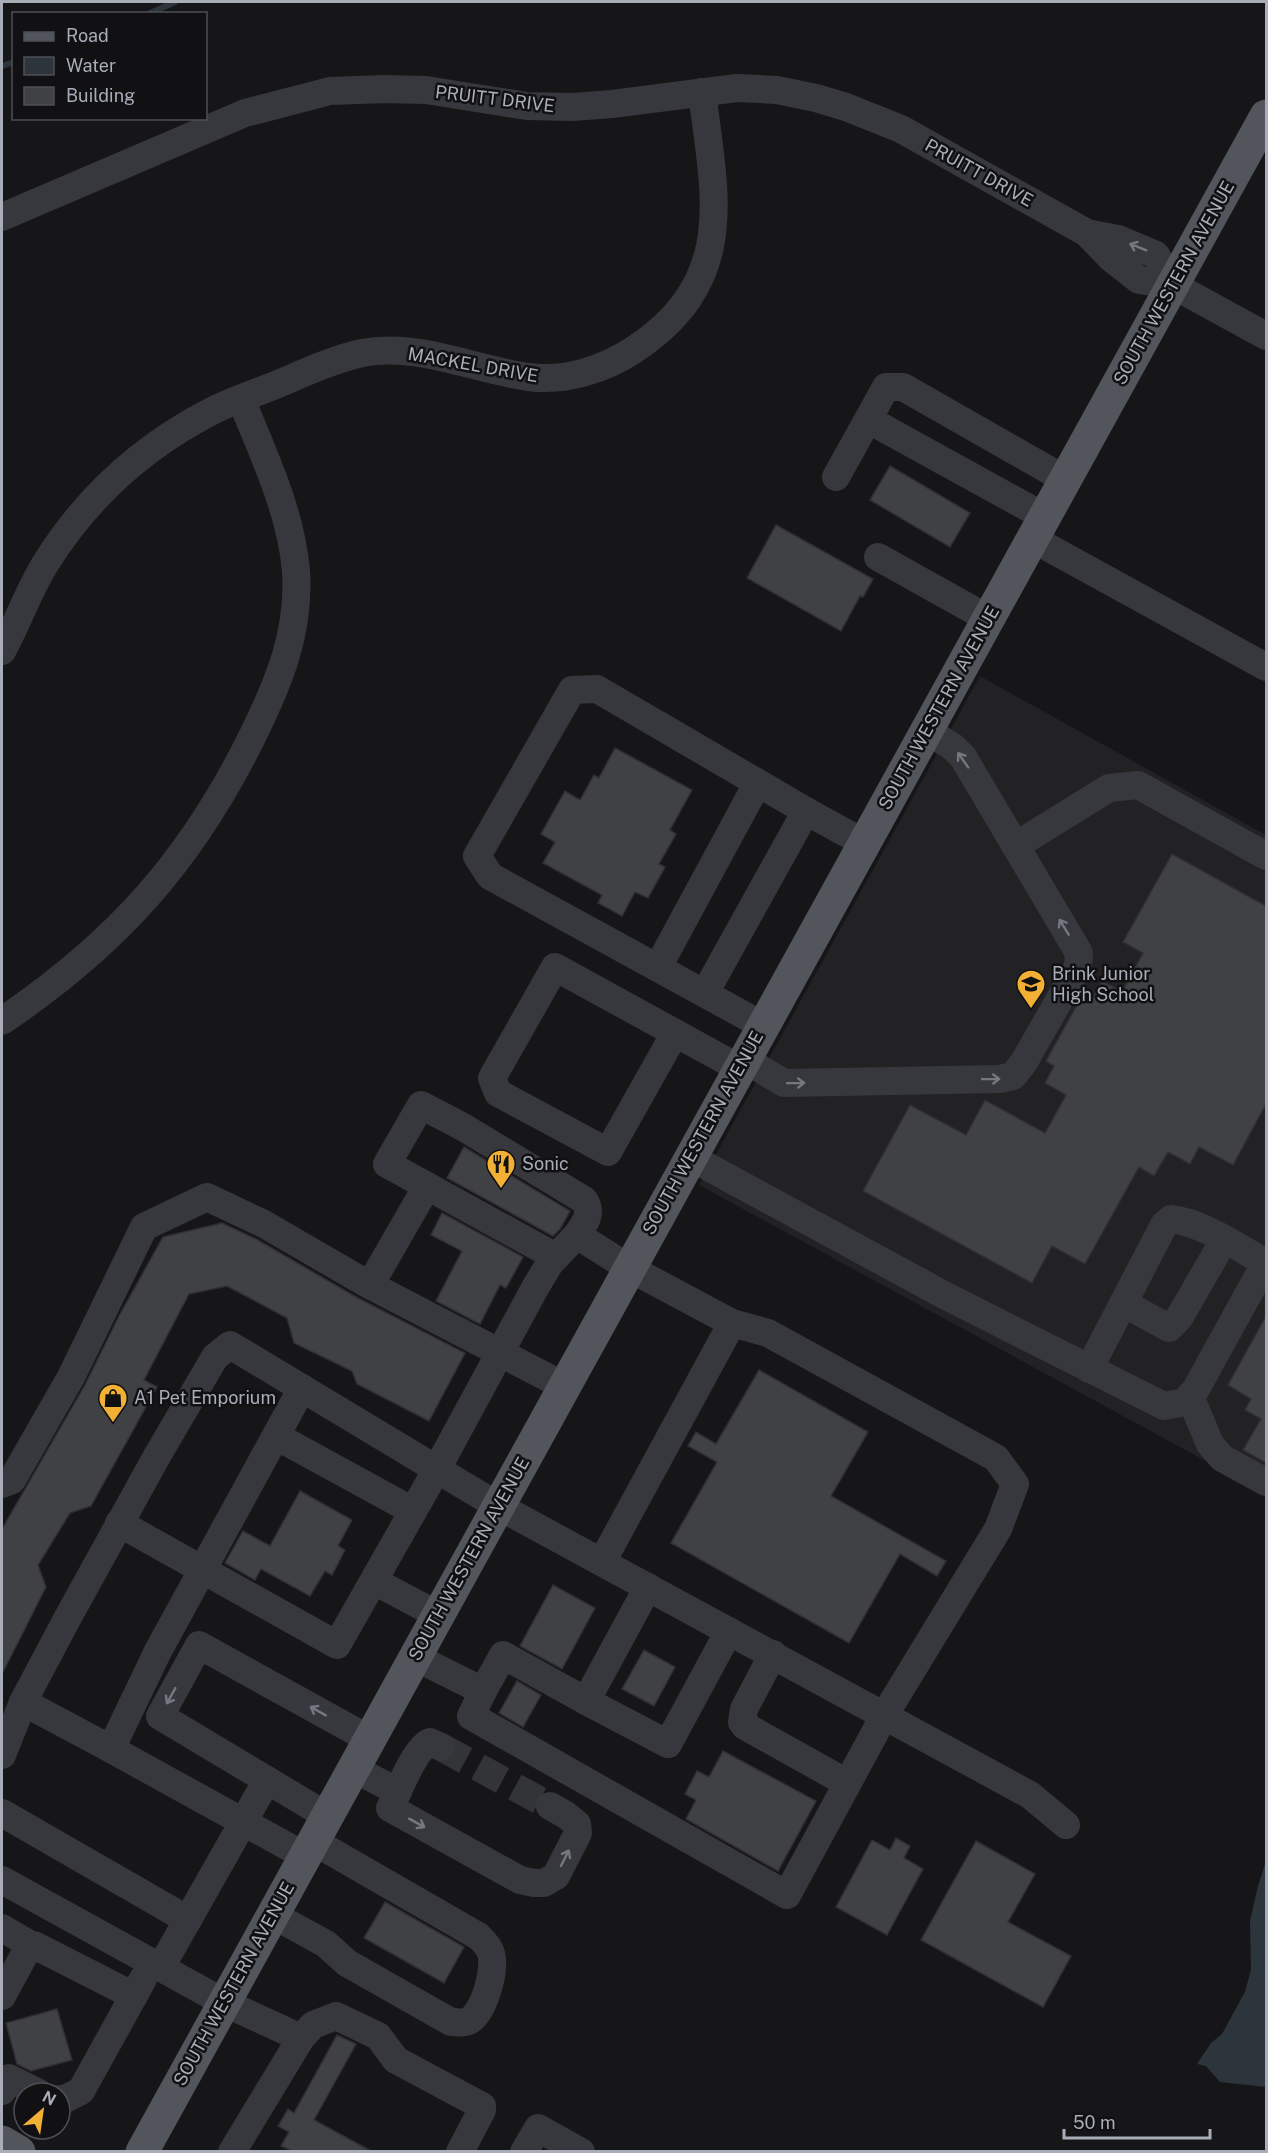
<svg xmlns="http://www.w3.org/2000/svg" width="1268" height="2153" font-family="'Public Sans',sans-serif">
<rect width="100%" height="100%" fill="#161618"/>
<polygon fill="#222225" points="980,676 1266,835 1266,1494 699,1185"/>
<polygon fill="#2c353c" points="1266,1861 1266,2087 1220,2082 1206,2066 1197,2064 1211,2043 1222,2034 1245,1992 1251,1970 1250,1921 1258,1886"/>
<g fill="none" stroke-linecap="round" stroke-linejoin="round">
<g stroke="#2c353c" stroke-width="6">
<polyline points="148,14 175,2"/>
<polyline points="2,66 14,62"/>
</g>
</g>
<g fill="#404145" stroke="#303034" stroke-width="1.5">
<polygon points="890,466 970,513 950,547 870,500"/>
<polygon points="776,525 873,579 863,597 860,596 841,631 747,578"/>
<polygon points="615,748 692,790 670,830 676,834 659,864 665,867 648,898 635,892 622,916 598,903 602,895 543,863 555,842 541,834 565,791 580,800 594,775 599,778"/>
<polygon points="1172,854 1266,906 1266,1104 1233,1165 1199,1147 1190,1164 1168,1152 1154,1176 1139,1167 1085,1264 1052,1246 1032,1283 863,1191 910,1105 966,1135 985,1100 1045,1133 1066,1095 1045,1083 1054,1066 1046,1061 1084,992 1093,998 1102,981 1122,992 1143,953 1123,942"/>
<polygon points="464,1147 570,1211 560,1229 553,1236 447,1178"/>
<polygon points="442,1213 523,1257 506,1288 500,1285 480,1324 436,1301 462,1251 431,1235"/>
<polygon points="222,1223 256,1239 356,1297 465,1353 429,1421 357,1384 352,1371 294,1343 287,1318 227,1286 189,1294 144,1380 157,1387 91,1506 70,1513 38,1565 46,1587 2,1674 2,1529 85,1385 119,1316 163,1237"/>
<polygon points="1266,1316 1266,1463 1243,1450 1261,1419 1245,1410 1251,1399 1228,1385"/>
<polygon points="759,1370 868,1432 831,1496 946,1561 937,1576 900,1554 849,1643 671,1543 717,1462 688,1446 696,1432 716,1444"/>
<polygon points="300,1491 352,1520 338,1546 345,1550 332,1575 325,1571 310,1596 261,1569 255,1580 225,1563 243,1531 270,1546"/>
<polygon points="553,1585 595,1608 562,1669 520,1646"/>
<polygon points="644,1650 675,1667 654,1706 622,1689"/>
<polygon points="517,1681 541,1695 523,1727 499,1713"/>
<polygon points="723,1751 816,1801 778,1871 686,1819 696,1800 685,1794 697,1771 709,1777"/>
<polygon points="896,1838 910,1846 904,1858 923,1869 887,1935 836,1907 872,1840 890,1850"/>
<polygon points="976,1841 1035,1874 1008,1922 1071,1956 1043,2007 921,1940"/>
<polygon points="385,1902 464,1947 444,1983 364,1938"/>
<polygon points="57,2009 72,2060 31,2071 17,2064 6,2023"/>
<polygon points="337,2035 356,2044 314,2120 371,2151 292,2151 281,2146 289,2132 278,2126 288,2109 294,2113"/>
</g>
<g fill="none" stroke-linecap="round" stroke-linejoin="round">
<polyline stroke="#333438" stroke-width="28" stroke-dasharray="28 14" stroke-linecap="butt" points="441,1747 550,1806"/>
<g stroke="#37383d" stroke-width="28">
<polyline points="2,217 245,113 330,91 384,89 426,90 527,106 572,107 612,104 737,88 777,90 816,98 846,107 901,129 1087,233 1118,239 1156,255 1173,285"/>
<polyline points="1087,233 1111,258 1139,280 1173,285 1266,336"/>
<polyline points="869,420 1045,517"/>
<polyline points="836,477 886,387 903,387 1066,480"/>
<polyline points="1033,539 1266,667"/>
<polyline points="878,557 989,619"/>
<path d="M 2,651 C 18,622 29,589 47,561 C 88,496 145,445 214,410 C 232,401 253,394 273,386 C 302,374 331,360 362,353 C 418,342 475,370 529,377 C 566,382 605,369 635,349 C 738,280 715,197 702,92"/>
<polyline points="806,811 864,843"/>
<polyline points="1015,846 1109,788 1138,785 1266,856"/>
<polyline points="658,967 757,784"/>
<polyline points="705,993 806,811 597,689 572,690 477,856 490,876 762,1025"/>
<path d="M 2,1021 C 117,943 191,861 253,735 C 279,682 300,632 296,571 C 291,511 263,454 241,399"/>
<polyline points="675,1033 608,1152 498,1093 492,1078 555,967 739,1068"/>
<polyline points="744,1059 784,1083 1000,1079 1013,1076 1024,1062 1078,967 1079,953 963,757 953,747 927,731"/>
<polyline points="690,1157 944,1295 1164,1406 1185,1402 1196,1389 1266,1262"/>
<path d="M 556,1257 L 387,1164 L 421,1105 L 463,1127 L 584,1200 C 593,1213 585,1223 577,1235"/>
<polyline points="370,1285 427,1186"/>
<polyline points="1123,1303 1169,1328 1179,1318 1224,1240"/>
<path d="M 1089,1369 L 1164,1225 L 1171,1219 C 1204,1223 1237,1247 1266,1263"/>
<polyline points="302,1388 158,1651 111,1749 305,1856"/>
<polyline points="1190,1396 1210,1444 1222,1458 1266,1482"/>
<polyline points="276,1436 413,1511"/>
<polyline points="2,1484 12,1480 71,1377 144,1227 207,1197 264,1224 364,1282 564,1386"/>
<polyline points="119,1523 337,1645 437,1469 535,1288 550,1263 577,1235 629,1268 732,1323"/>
<polyline points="374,1581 438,1615"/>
<polyline points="773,1654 744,1709 742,1722 745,1726 847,1783"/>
<polyline points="415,1657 483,1691 503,1655 586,1701 648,1587"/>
<polyline points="483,1691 471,1716 787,1895 884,1716 998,1529 1015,1484 996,1458 768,1333 732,1323 602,1562"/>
<polyline points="586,1701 668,1744 729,1631"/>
<polyline points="23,1702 111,1749"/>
<path d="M 441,1747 L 430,1742 C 415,1748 398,1792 390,1808 L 520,1880 L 534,1883 L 544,1883 L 556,1876 L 578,1833 L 577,1824 L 566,1815 L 550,1806"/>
<polyline points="2,1755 23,1702 67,1619 157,1456 215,1357 230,1345 498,1506 1030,1795 1066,1825"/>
<polyline points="353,1768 398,1792"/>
<polyline points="2,1813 188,1920"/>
<polyline points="327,1816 160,1716 199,1645 369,1739"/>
<polyline points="2,1880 225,2003 301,2038"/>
<path d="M 273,1915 L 326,1944 L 347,1963 L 451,2022 C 456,2022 462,2023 466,2022 C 483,2018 498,1966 490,1951 C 488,1945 482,1940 478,1936 L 313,1841"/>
<polyline points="2,1928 31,1945"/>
<polyline points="161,1967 267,1780"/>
<polyline points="2,1996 28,1948 34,1945 134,1996"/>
<polyline points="2,2091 9,2078 39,2093"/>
<polyline points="60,2099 65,2099 81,2091 143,1979"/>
<polyline points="232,2152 301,2038 313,2025 336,2016 378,2036 396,2060 482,2106 482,2110 460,2152"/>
<polyline points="524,2152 538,2128 581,2152"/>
</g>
<g stroke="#53555c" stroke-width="33">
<polyline points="2,2142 19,2152"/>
<polyline points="142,2152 1266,116"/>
</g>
</g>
<defs><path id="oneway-shaft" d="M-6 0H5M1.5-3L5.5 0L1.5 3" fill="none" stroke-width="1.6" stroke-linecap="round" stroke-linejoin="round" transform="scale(1.5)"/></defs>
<g stroke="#757881">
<use href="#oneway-shaft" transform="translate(1138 247) rotate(-158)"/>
<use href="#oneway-shaft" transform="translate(963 760) rotate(-125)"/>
<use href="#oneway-shaft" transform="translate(1064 927) rotate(-121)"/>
<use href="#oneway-shaft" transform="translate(991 1079) rotate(-1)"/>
<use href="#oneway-shaft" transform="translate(796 1083) rotate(-1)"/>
<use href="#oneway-shaft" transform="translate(171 1696) rotate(119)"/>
<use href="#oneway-shaft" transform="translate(318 1711) rotate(-151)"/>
<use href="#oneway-shaft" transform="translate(417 1823) rotate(29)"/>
<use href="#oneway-shaft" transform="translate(565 1858) rotate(-63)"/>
</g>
<defs>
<g id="school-pin" transform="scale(1.5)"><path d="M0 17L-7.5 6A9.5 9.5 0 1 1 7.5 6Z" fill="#f2b134" stroke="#111113"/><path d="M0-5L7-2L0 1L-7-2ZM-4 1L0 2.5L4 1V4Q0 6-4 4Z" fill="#111"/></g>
<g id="restaurant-pin" transform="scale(1.5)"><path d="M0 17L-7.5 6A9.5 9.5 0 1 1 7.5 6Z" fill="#f2b134" stroke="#111113"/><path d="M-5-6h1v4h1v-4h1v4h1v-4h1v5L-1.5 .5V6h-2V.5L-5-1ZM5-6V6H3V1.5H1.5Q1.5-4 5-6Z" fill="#111"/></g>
<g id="shop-pin" transform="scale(1.5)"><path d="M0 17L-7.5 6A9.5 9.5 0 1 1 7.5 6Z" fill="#f2b134" stroke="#111113"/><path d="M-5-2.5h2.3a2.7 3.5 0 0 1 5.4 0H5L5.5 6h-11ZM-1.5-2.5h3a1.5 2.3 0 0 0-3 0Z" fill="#111"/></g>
</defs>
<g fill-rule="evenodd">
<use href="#school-pin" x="1031" y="984"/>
<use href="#restaurant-pin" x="501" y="1164"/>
<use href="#shop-pin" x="113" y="1398"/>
</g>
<g text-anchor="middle" stroke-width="5" stroke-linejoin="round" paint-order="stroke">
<g font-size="18" fill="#a8adb8" stroke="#111113">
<text transform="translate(495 99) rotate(7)" y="6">PRUITT DRIVE</text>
<text transform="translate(979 173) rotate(29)" y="6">PRUITT DRIVE</text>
<text transform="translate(1174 283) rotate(-61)" y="6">SOUTH WESTERN AVENUE</text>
<text transform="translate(473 365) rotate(10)" y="6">MACKEL DRIVE</text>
<text transform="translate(939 708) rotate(-61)" y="6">SOUTH WESTERN AVENUE</text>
<text transform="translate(703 1133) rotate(-61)" y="6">SOUTH WESTERN AVENUE</text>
<text transform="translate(469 1559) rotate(-61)" y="6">SOUTH WESTERN AVENUE</text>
<text transform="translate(234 1984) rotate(-61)" y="6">SOUTH WESTERN AVENUE</text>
</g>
<g font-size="18" fill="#a8adb8" stroke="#111113" text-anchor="start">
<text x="1052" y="980">Brink Junior<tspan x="1052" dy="21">High School</tspan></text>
<text x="522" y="1170">Sonic</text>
<text x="134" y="1404">A1 Pet Emporium</text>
</g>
</g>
<rect width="1268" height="2153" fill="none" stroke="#a8adb8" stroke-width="6"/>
<rect x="12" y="12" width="195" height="108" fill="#111113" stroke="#4d4f55" stroke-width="1.5"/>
<rect x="24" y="32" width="30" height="9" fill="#53555c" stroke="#4d4f55" stroke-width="1.5"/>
<text x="66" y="42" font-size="18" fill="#a8adb8">Road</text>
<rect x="24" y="57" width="30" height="18" fill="#2c353c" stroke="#4d4f55" stroke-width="1.5"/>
<text x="66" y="72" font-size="18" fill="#a8adb8">Water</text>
<rect x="24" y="87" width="30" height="18" fill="#404145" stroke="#4d4f55" stroke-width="1.5"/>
<text x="66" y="102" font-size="18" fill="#a8adb8">Building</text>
<g transform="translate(42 2111) rotate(29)"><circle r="28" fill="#111113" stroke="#4d4f55" stroke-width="1.5"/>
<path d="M0-4.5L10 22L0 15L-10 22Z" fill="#f2b134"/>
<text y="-9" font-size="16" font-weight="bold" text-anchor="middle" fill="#a8adb8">N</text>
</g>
<path d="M1064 2129v9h146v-9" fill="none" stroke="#a8adb8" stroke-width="3"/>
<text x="1073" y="2129" font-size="18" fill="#a8adb8" stroke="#111113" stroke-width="4.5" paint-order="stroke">50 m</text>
</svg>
